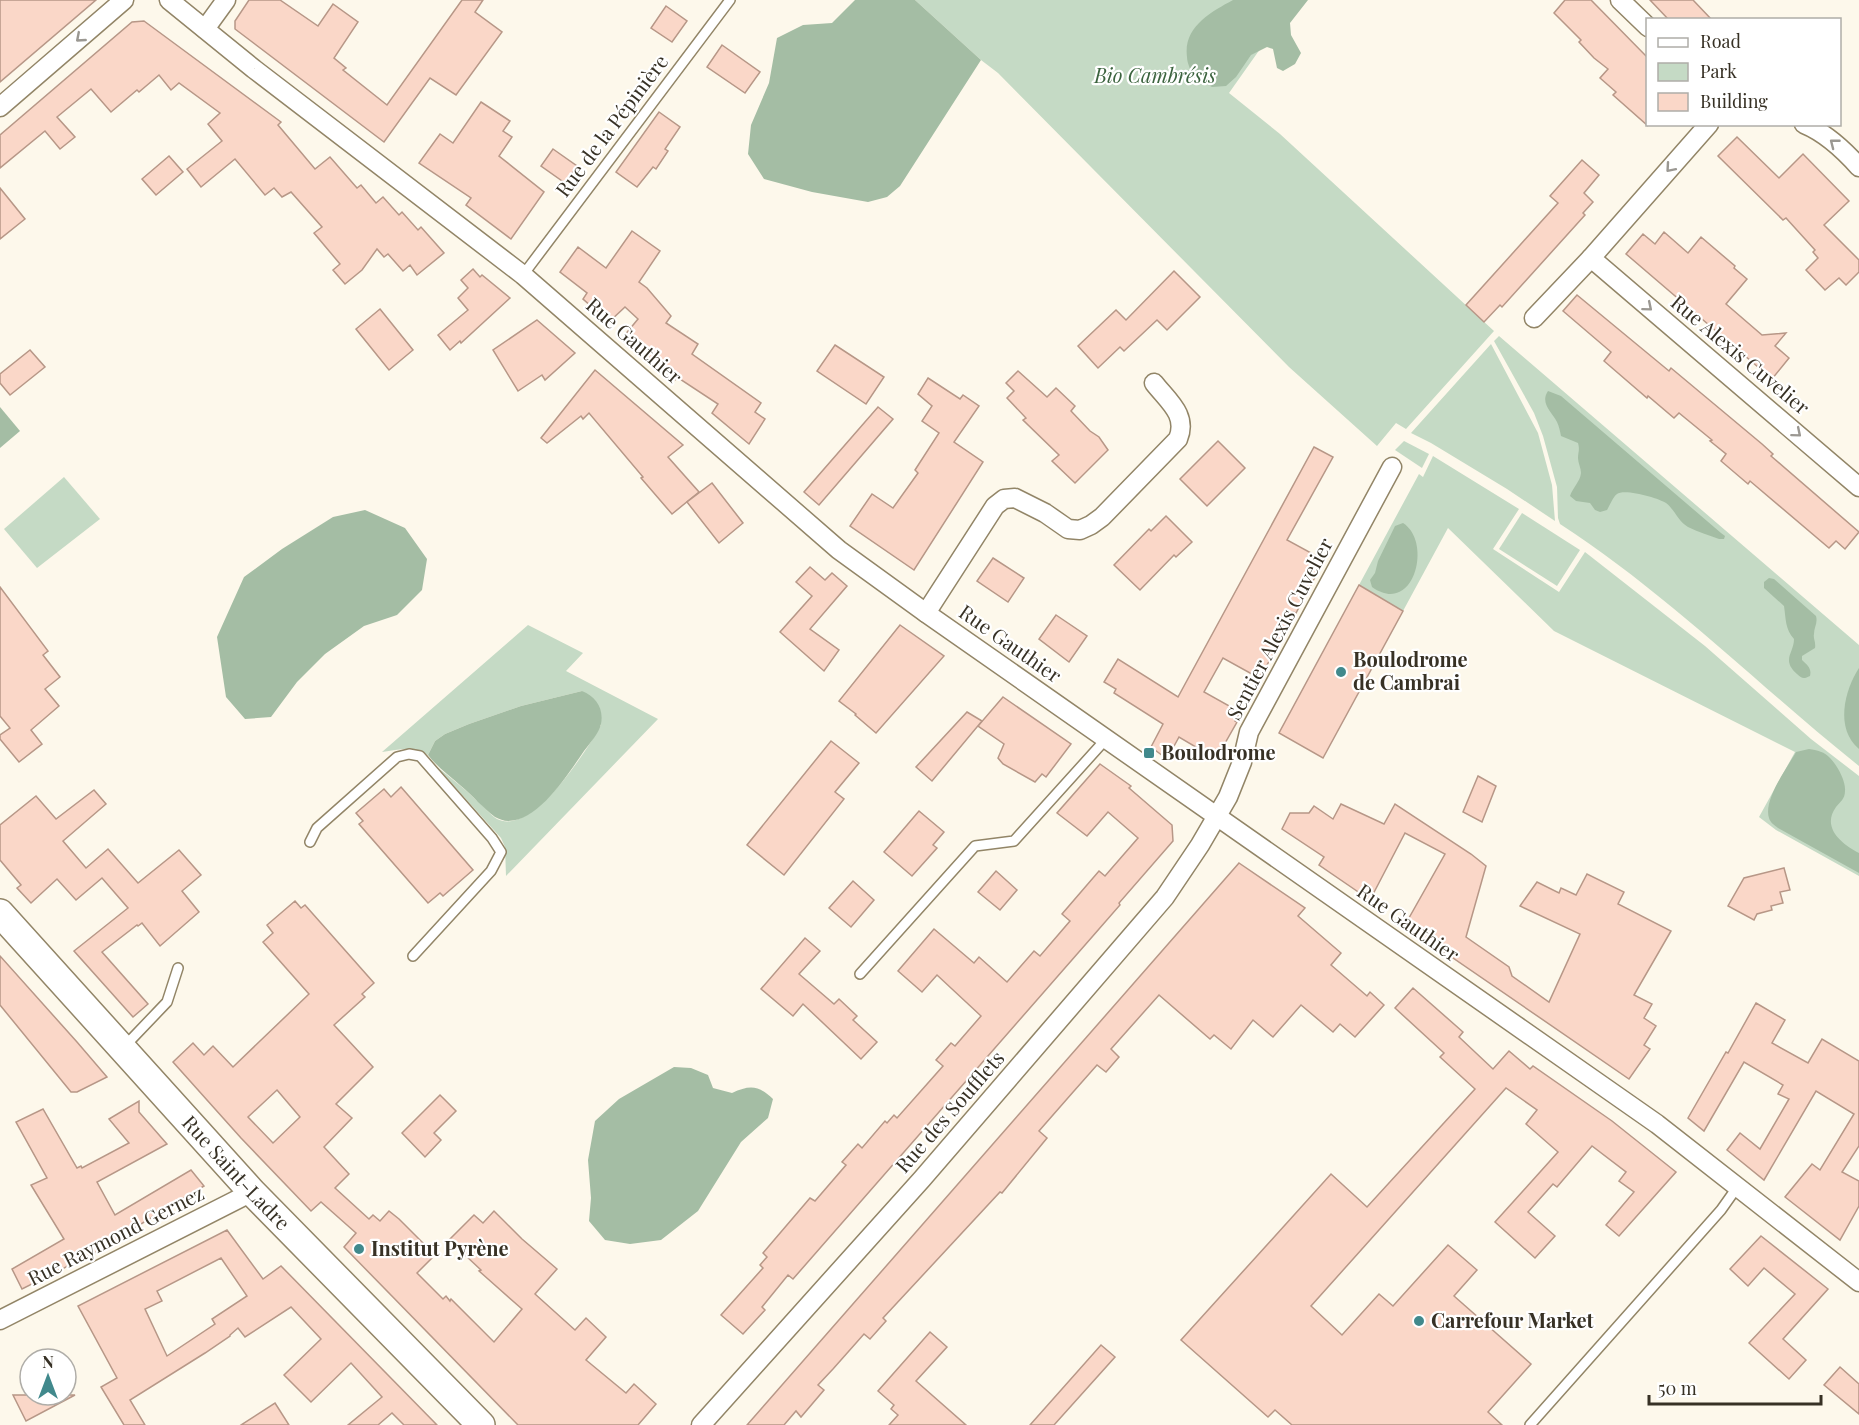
<svg xmlns="http://www.w3.org/2000/svg" width="1859" height="1425" font-family="'Playfair Display',serif">
<rect width="100%" height="100%" fill="#fdf8eb"/>
<g fill="#c5dac5">
<polygon points="915,0 1234,0 1270,35 1229,93 1280,134 1494,331 1406,429 1396,423 1377,446 1289,367 998,73 981,60"/>
<path d="M 1499,336 L 1859,645 L 1859,766 C 1759,686 1668,594 1560,524 L 1558,518 L 1557,487 L 1543,436 L 1534,413 L 1494,341 Z"/>
<polygon points="1491,344 1538,433 1552,485 1555,521 1507,489 1431,443 1411,433"/>
<polygon points="1404,441 1429,454 1422,468 1395,450"/>
<polygon points="1433,456 1519,509 1493,549 1559,592 1585,552 1705,646 1811,739 1859,776 1859,876 1776,830 1759,817 1795,752 1554,631 1448,528 1403,611 1359,585 1419,474 1423,477"/>
<polygon points="64,477 100,519 37,568 4,529"/>
<polygon points="1522,513 1580,550 1557,586 1499,549"/>
<path d="M 528,625 L 583,653 L 566,671 L 658,719 L 506,876 L 505,847 L 501,838 L 437,767 C 451,778 464,788 476,800 C 483,805 490,815 497,819 C 532,837 587,750 601,725 L 582,691 L 521,706 L 469,724 L 445,734 L 435,741 L 428,755 C 413,745 399,750 382,752 Z"/>
</g>
<g fill="#a4bda4">
<polygon points="855,0 915,0 981,60 900,186 887,197 868,202 812,192 764,179 748,154 751,125 769,83 777,38 803,25 832,23"/>
<path d="M 1233,0 L 1308,0 L 1290,23 L 1291,35 L 1301,53 L 1295,64 L 1283,71 L 1277,68 L 1273,49 L 1267,47 L 1251,55 L 1236,77 L 1226,86 L 1212,87 L 1192,76 C 1191,70 1187,63 1187,57 C 1183,27 1211,12 1233,0 Z"/>
<path d="M 1548,391 L 1561,396 L 1721,533 L 1725,536 L 1724,539 L 1719,539 C 1709,535 1698,532 1688,527 C 1678,521 1675,510 1666,503 C 1659,498 1624,488 1617,494 C 1613,497 1610,505 1607,510 L 1600,512 L 1595,510 L 1590,503 L 1576,501 L 1570,496 C 1573,487 1580,482 1581,473 C 1581,468 1578,463 1578,458 C 1578,452 1580,450 1578,443 L 1561,436 C 1560,431 1559,426 1557,422 C 1551,411 1540,403 1548,391 Z"/>
<polygon points="0,407 20,431 0,448"/>
<polygon points="365,510 405,528 427,559 422,590 397,615 364,626 325,654 297,682 271,717 245,719 226,697 217,637 244,577 282,549 333,517"/>
<path d="M 1403,523 C 1433,542 1414,617 1372,587 L 1370,580 L 1375,573 L 1378,561 L 1395,526 Z"/>
<path d="M 1769,578 L 1774,579 L 1816,616 C 1818,623 1814,627 1814,634 C 1813,639 1816,642 1815,648 L 1802,656 L 1802,660 C 1807,665 1812,668 1810,676 C 1804,679 1802,679 1797,674 C 1781,660 1794,653 1794,639 C 1785,629 1786,619 1784,606 L 1764,588 L 1764,582 Z"/>
<path d="M 1859,668 L 1859,749 C 1835,729 1844,691 1859,668 Z"/>
<path d="M 582,691 C 596,697 604,708 601,724 C 599,733 590,743 584,751 C 568,774 539,821 508,821 C 504,821 499,819 495,817 C 483,808 473,796 461,786 C 449,775 438,768 428,755 L 435,741 L 445,734 L 469,724 L 521,706 Z"/>
<path d="M 1809,749 C 1817,750 1825,752 1830,758 C 1837,765 1846,781 1845,791 C 1845,799 1840,802 1836,807 C 1821,828 1842,844 1859,853 L 1859,873 L 1778,828 C 1774,825 1770,822 1769,818 C 1763,800 1787,768 1796,752 Z"/>
<path d="M 674,1067 L 691,1068 L 708,1075 L 713,1088 L 732,1093 C 750,1085 758,1085 773,1099 L 768,1118 L 741,1142 L 698,1211 L 661,1240 L 630,1244 L 605,1240 L 589,1221 L 591,1198 L 588,1160 L 595,1121 L 619,1099 Z"/>
</g>
<g fill="#fad7c8" stroke="#b79787" stroke-width="1.5" fill-rule="evenodd">
<polygon points="0,0 96,0 0,82"/>
<polygon points="249,0 280,0 318,26 333,4 358,22 334,58 346,68 343,70 387,105 462,0 483,0 475,12 502,32 456,95 430,78 384,142 235,29 235,21"/>
<polygon points="1565,0 1591,0 1647,57 1647,125 1613,95 1616,92 1600,78 1608,69 1594,58 1579,42 1581,40 1554,13"/>
<polygon points="1650,0 1693,0 1712,20 1669,20"/>
<polygon points="666,6 687,21 672,42 651,28"/>
<polygon points="144,21 281,122 278,125 315,169 330,157 357,188 361,185 376,203 383,197 399,215 402,212 418,230 421,227 444,253 417,275 410,265 403,271 388,254 384,257 377,249 362,270 345,284 333,270 340,264 314,233 322,227 291,192 282,197 274,188 265,195 235,159 201,187 187,169 222,141 208,124 220,113 179,83 171,90 159,75 139,92 137,90 111,112 91,89 57,117 75,137 60,149 45,131 0,168 0,135 132,22"/>
<polygon points="722,45 760,72 745,93 707,67"/>
<polygon points="481,102 510,121 503,131 512,137 499,156 544,192 511,239 466,205 471,198 419,163 440,134 453,143"/>
<polygon points="659,112 680,127 665,149 668,151 656,169 653,167 637,187 616,172"/>
<polygon points="1737,137 1779,178 1803,154 1849,201 1824,225 1859,260 1859,272 1846,285 1839,278 1825,290 1806,270 1818,258 1813,252 1815,250 1786,218 1783,220 1718,156"/>
<polygon points="553,149 577,166 565,183 541,166"/>
<polygon points="169,156 183,172 156,195 142,179"/>
<polygon points="1582,160 1599,175 1584,193 1593,202 1583,213 1585,215 1502,307 1500,305 1484,322 1466,305 1558,203 1550,196"/>
<polygon points="0,188 25,219 0,239"/>
<polygon points="632,231 660,251 639,282 647,288 671,316 666,323 698,344 692,354 761,403 755,412 765,419 749,444 712,413 718,404 677,377 675,380 624,336 638,319 625,307 609,322 583,299 587,293 560,272 578,247 606,268"/>
<polygon points="1664,232 1688,253 1701,237 1735,266 1734,268 1747,279 1726,304 1762,335 1786,333 1775,346 1789,358 1772,379 1626,254 1643,234 1655,244"/>
<polygon points="473,269 480,277 482,275 510,298 461,343 460,341 450,350 438,335 468,310 458,298 468,288 461,280"/>
<polygon points="1174,271 1200,297 1167,330 1157,320 1124,351 1120,347 1098,368 1078,346 1116,310 1126,320"/>
<polygon points="1577,295 1669,371 1671,368 1762,444 1773,454 1771,456 1859,532 1845,549 1836,541 1829,548 1750,481 1748,484 1721,461 1726,454 1710,441 1712,440 1679,413 1674,418 1648,396 1647,398 1604,361 1611,352 1563,311"/>
<polygon points="380,309 413,350 389,370 356,329"/>
<polygon points="537,320 575,353 545,380 542,375 518,391 493,350"/>
<polygon points="835,345 884,377 866,404 817,371"/>
<polygon points="30,350 45,367 10,395 0,383 0,374"/>
<polygon points="595,370 683,445 668,457 699,492 672,514 641,478 643,477 589,413 583,419 581,416 547,443 541,438"/>
<polygon points="1018,371 1047,397 1056,388 1075,406 1071,411 1090,431 1099,437 1108,450 1075,483 1052,461 1059,455 1023,420 1026,418 1007,398 1014,391 1006,383"/>
<polygon points="928,378 960,399 963,395 979,406 954,442 983,462 914,570 850,526 872,494 893,508 918,473 915,470 939,433 922,421 932,406 918,394"/>
<polygon points="878,407 893,419 819,505 804,492"/>
<polygon points="1218,441 1245,468 1207,506 1180,479"/>
<polygon points="1314,447 1333,457 1287,540 1324,560 1296,613 1293,612 1276,650 1259,678 1223,658 1204,692 1240,712 1235,721 1237,722 1216,759 1179,737 1167,759 1151,747 1163,724 1114,693 1116,689 1104,682 1118,659 1178,697"/>
<polygon points="712,483 743,523 719,543 687,502"/>
<polygon points="1166,516 1192,542 1176,557 1174,555 1140,590 1114,565 1149,529 1151,531"/>
<polygon points="993,558 1024,578 1008,602 977,581"/>
<polygon points="810,567 825,580 832,573 847,586 810,629 839,650 824,671 780,632 812,596 796,582"/>
<polygon points="1359,585 1403,611 1323,758 1279,733"/>
<polygon points="0,587 48,651 43,655 60,677 45,689 59,706 31,730 42,744 19,762 0,739 0,735 10,728 0,716"/>
<polygon points="1056,615 1087,636 1069,662 1039,639"/>
<polygon points="900,625 944,656 876,733 855,715 856,714 839,701"/>
<polygon points="1003,697 1071,744 1046,777 1042,774 1035,782 1003,764 998,758 1004,744 978,726"/>
<polygon points="967,712 982,721 932,781 916,767"/>
<polygon points="831,741 859,763 835,792 844,799 784,875 747,845"/>
<polygon points="1100,764 1131,786 1129,788 1172,825 1173,841 1119,903 1120,905 1099,929 793,1279 788,1275 762,1307 765,1310 743,1334 721,1315 763,1268 760,1265 767,1257 763,1253 810,1198 815,1201 846,1165 842,1162 858,1144 862,1148 885,1121 887,1123 894,1115 897,1118 943,1066 936,1060 951,1043 955,1046 981,1016 937,975 922,992 898,971 934,929 974,963 979,957 1007,982 1034,951 1040,956 1070,921 1062,914 1099,871 1105,876 1138,838 1108,812 1087,836 1057,813"/>
<polygon points="1478,776 1496,786 1482,822 1463,812"/>
<polygon points="401,787 473,870 443,896 440,893 428,903 359,824 363,821 356,813 384,789 391,797"/>
<polygon points="94,790 106,804 63,841 86,868 108,849 138,883 179,850 201,875 182,891 199,912 160,946 142,923 138,926 137,925 102,952 148,1004 133,1017 74,951 128,908 102,878 76,900 57,879 31,903 17,888 21,885 0,860 0,825 36,796 56,819"/>
<polygon points="1341,804 1384,824 1395,804 1471,854 1486,866 1466,937 1509,967 1512,976 1549,1002 1580,934 1520,906 1537,882 1559,893 1561,888 1576,895 1587,874 1624,892 1618,904 1671,931 1634,995 1652,1004 1644,1018 1656,1026 1644,1045 1650,1049 1629,1079 1405,925 1445,854 1405,833 1370,900 1319,865 1324,857 1282,829 1290,813 1309,813 1314,806 1333,819"/>
<polygon points="919,811 944,832 933,845 937,848 912,876 884,852"/>
<polygon points="1239,863 1305,908 1298,916 1341,953 1331,965 1367,996 1370,992 1384,1005 1355,1037 1340,1024 1333,1032 1301,1005 1273,1037 1253,1020 1231,1049 1214,1035 1210,1039 1159,995 1111,1049 1119,1057 1106,1072 1097,1065 1074,1091 1039,1131 1047,1138 1002,1193 1000,1192 883,1318 886,1321 870,1339 864,1334 833,1369 818,1385 824,1390 801,1417 796,1411 784,1425 747,1425"/>
<polygon points="1784,868 1790,890 1780,892 1783,903 1771,906 1772,910 1757,914 1754,920 1728,906 1744,878"/>
<polygon points="996,871 1017,890 1000,910 978,892"/>
<polygon points="853,881 874,900 851,927 829,908"/>
<path d="M 295,901 L 301,908 L 305,905 L 374,983 L 362,994 L 365,997 L 334,1025 L 373,1067 L 336,1104 L 352,1118 L 324,1147 L 349,1174 L 335,1188 L 369,1219 L 373,1215 L 380,1221 L 389,1211 L 399,1219 L 435,1255 L 417,1273 L 443,1299 L 446,1296 L 450,1301 L 451,1299 L 494,1342 L 522,1309 L 479,1271 L 481,1270 L 449,1240 L 474,1215 L 483,1223 L 494,1211 L 522,1239 L 557,1269 L 535,1294 L 575,1330 L 586,1318 L 606,1337 L 586,1360 L 626,1393 L 634,1384 L 656,1404 L 638,1425 L 518,1425 L 344,1247 L 356,1233 L 321,1202 L 311,1211 L 241,1138 L 173,1062 L 193,1043 L 204,1055 L 213,1046 L 233,1067 L 309,994 L 263,942 L 273,933 L 267,925 ZM 277,1090 L 300,1117 L 273,1143 L 248,1117 Z"/>
<polygon points="805,938 820,951 799,974 834,1004 839,999 857,1016 853,1020 877,1042 861,1059 803,1004 793,1016 761,989"/>
<polygon points="0,956 77,1042 107,1077 77,1092 71,1092 0,1005"/>
<polygon points="1413,988 1463,1032 1459,1037 1493,1069 1509,1051 1530,1069 1533,1066 1612,1121 1676,1172 1619,1236 1606,1225 1634,1192 1619,1181 1626,1172 1592,1146 1557,1187 1553,1184 1528,1212 1555,1236 1535,1258 1495,1222 1558,1152 1526,1124 1537,1110 1506,1088 1311,1306 1342,1335 1379,1294 1393,1306 1448,1245 1477,1270 1454,1296 1531,1364 1488,1412 1502,1425 1292,1425 1275,1410 1268,1417 1181,1340 1331,1174 1367,1207 1475,1089 1440,1057 1444,1053 1395,1008"/>
<polygon points="1756,1003 1785,1020 1772,1043 1808,1063 1822,1039 1859,1061 1859,1146 1842,1172 1859,1181 1859,1206 1840,1240 1785,1197 1812,1164 1820,1170 1854,1114 1816,1091 1764,1180 1727,1150 1740,1133 1760,1149 1789,1099 1778,1094 1783,1085 1744,1062 1704,1131 1688,1118 1726,1052 1728,1053"/>
<polygon points="440,1095 456,1111 434,1133 441,1140 425,1157 402,1133"/>
<polygon points="139,1101 139,1112 167,1144 97,1182 115,1215 191,1170 204,1186 126,1233 128,1236 22,1289 12,1269 64,1239 31,1185 47,1178 16,1122 43,1109 77,1168 81,1166 82,1168 129,1143 109,1119"/>
<path d="M 227,1230 L 263,1279 L 281,1266 L 437,1425 L 404,1425 L 392,1413 L 378,1425 L 348,1425 L 382,1397 L 351,1363 L 311,1402 L 284,1375 L 321,1339 L 291,1307 L 245,1337 L 238,1328 L 230,1335 L 230,1336 L 205,1353 L 130,1400 L 145,1425 L 124,1425 L 101,1387 L 117,1378 L 78,1306 ZM 221,1258 L 247,1296 L 212,1319 L 215,1324 L 167,1356 L 145,1309 L 162,1301 L 157,1291 Z"/>
<polygon points="1761,1236 1828,1289 1783,1339 1806,1360 1789,1379 1749,1343 1795,1294 1764,1268 1748,1286 1730,1269"/>
<polygon points="930,1332 947,1347 916,1381 966,1425 889,1425 898,1415 891,1409 894,1405 878,1391"/>
<polygon points="1101,1345 1115,1357 1054,1425 1030,1425"/>
<polygon points="1840,1367 1859,1384 1859,1414 1824,1385"/>
<polygon points="13,1395 75,1395 26,1421"/>
<polygon points="275,1403 289,1425 241,1425"/>
</g>
<g fill="none" stroke-linecap="round" stroke-linejoin="round">
<g stroke="#928567" stroke-width="12">
<g id="lane">
<polyline points="523,275 730,0"/>
<polyline points="310,842 317,828 397,757 409,754 420,756 492,838 501,852 491,871 413,956"/>
<polyline points="860,974 975,846 1014,841 1106,739"/>
<polyline points="124,1047 167,1002 178,968"/>
<polyline points="1530,1425 1721,1210 1738,1186"/>
</g>
</g>
<g stroke="#928567" stroke-width="21">
<g id="street">
<polyline points="169,0 254,69 523,275 839,550 926,613 1657,1124 1859,1282"/>
<polyline points="1620,0 1648,27"/>
<polyline points="205,29 226,0"/>
<polyline points="0,107 124,0"/>
<polyline points="1709,124 1591,258 1859,487"/>
<path d="M 1804,124 C 1826,133 1843,149 1859,167"/>
<polyline points="1534,318 1591,258"/>
<path d="M 926,613 L 995,506 L 1004,499 L 1015,498 L 1045,513 L 1068,529 L 1080,530 L 1091,525 L 1102,517 L 1178,439 C 1188,415 1168,401 1154,383"/>
<polyline points="0,1320 252,1192"/>
<polyline points="701,1425 922,1179 1165,897 1200,845 1228,797 1242,762 1249,732 1392,467"/>
</g>
</g>
<g stroke="#928567" stroke-width="30">
<g id="secondary">
<path id="s1" d="M 0,913 L 252,1192 L 481,1425"/>
</g>
</g>
<use href="#lane" stroke="#fff" stroke-width="9"/>
<use href="#street" stroke="#fff" stroke-width="18"/>
<use href="#secondary" stroke="#fff" stroke-width="27"/>
</g>
<defs><path id="oneway-chevron" d="M-2-3.5L2.5 0L-2 3.5" fill="none" stroke-width="1.6" stroke-linecap="round" stroke-linejoin="round" transform="scale(1.5)"/></defs>
<g stroke="#9b9892">
<use href="#oneway-chevron" transform="translate(80 38) rotate(139)"/>
<use href="#oneway-chevron" transform="translate(1834 143) rotate(-142)"/>
<use href="#oneway-chevron" transform="translate(1670 168) rotate(131)"/>
<use href="#oneway-chevron" transform="translate(1648 307) rotate(40)"/>
<use href="#oneway-chevron" transform="translate(1797 433) rotate(40)"/>
</g>
<g fill="#41898c" stroke="#fff" stroke-width="2">
<circle cx="1341" cy="672" r="6"/>
<rect x="1143" y="747" width="12" height="12" rx="3"/>
<circle cx="359" cy="1249" r="6"/>
<circle cx="1419" cy="1321" r="6"/>
</g>
<g text-anchor="middle" stroke-width="4.5" stroke-linejoin="round" paint-order="stroke">
<g font-size="20" font-style="italic" fill="#3b633e" stroke="#fff">
<text x="1155" y="83">Bio Cambrésis</text>
</g>
<g font-size="20" fill="#373125" stroke="#fff">
<text transform="translate(612 126) rotate(-53)" y="7">Rue de la Pépinière</text>
<text transform="translate(634 341) rotate(41)" y="7">Rue Gauthier</text>
<text transform="translate(1740 355) rotate(40)" y="7">Rue Alexis Cuvelier</text>
<text transform="translate(1280 629) rotate(-62)" y="7">Sentier Alexis Cuvelier</text>
<text transform="translate(1010 644) rotate(35)" y="7">Rue Gauthier</text>
<text transform="translate(1408 923) rotate(35)" y="7">Rue Gauthier</text>
<text transform="translate(950 1112) rotate(-49)" y="7">Rue des Soufflets</text>
<text dy="7" stroke="none"><textPath href="#s1" startOffset="351">Rue Saint-Ladre</textPath></text>
<text transform="translate(116 1236) rotate(-27)" y="7">Rue Raymond Gernez</text>
</g>
<g font-size="20" font-weight="bold" fill="#373125" stroke="#fff" text-anchor="start">
<text x="1353" y="667">Boulodrome<tspan x="1353" dy="23">de Cambrai</tspan></text>
<text x="1161" y="760">Boulodrome</text>
<text x="371" y="1256">Institut Pyrène</text>
<text x="1431" y="1328">Carrefour Market</text>
</g>
</g>
<rect x="1646" y="18" width="195" height="108" fill="#ffffff" stroke="#afada8" stroke-width="1.5"/>
<rect x="1658" y="38" width="30" height="9" fill="#ffffff" stroke="#afada8" stroke-width="1.5"/>
<text x="1700" y="48" font-size="18" fill="#373125">Road</text>
<rect x="1658" y="63" width="30" height="18" fill="#c5dac5" stroke="#afada8" stroke-width="1.5"/>
<text x="1700" y="78" font-size="18" fill="#373125">Park</text>
<rect x="1658" y="93" width="30" height="18" fill="#fad7c8" stroke="#afada8" stroke-width="1.5"/>
<text x="1700" y="108" font-size="18" fill="#373125">Building</text>
<g transform="translate(48 1377)"><circle r="28" fill="#ffffff" stroke="#afada8" stroke-width="1.5"/>
<path d="M0-4.5L10 22L0 15L-10 22Z" fill="#41898c"/>
<text y="-9" font-size="16" font-weight="bold" text-anchor="middle" fill="#373125">N</text>
</g>
<path d="M1649 1395v9h172v-9" fill="none" stroke="#373125" stroke-width="3"/>
<text x="1658" y="1395" font-size="18" fill="#373125" stroke="#ffffff" stroke-width="4.5" paint-order="stroke">50 m</text>
</svg>
